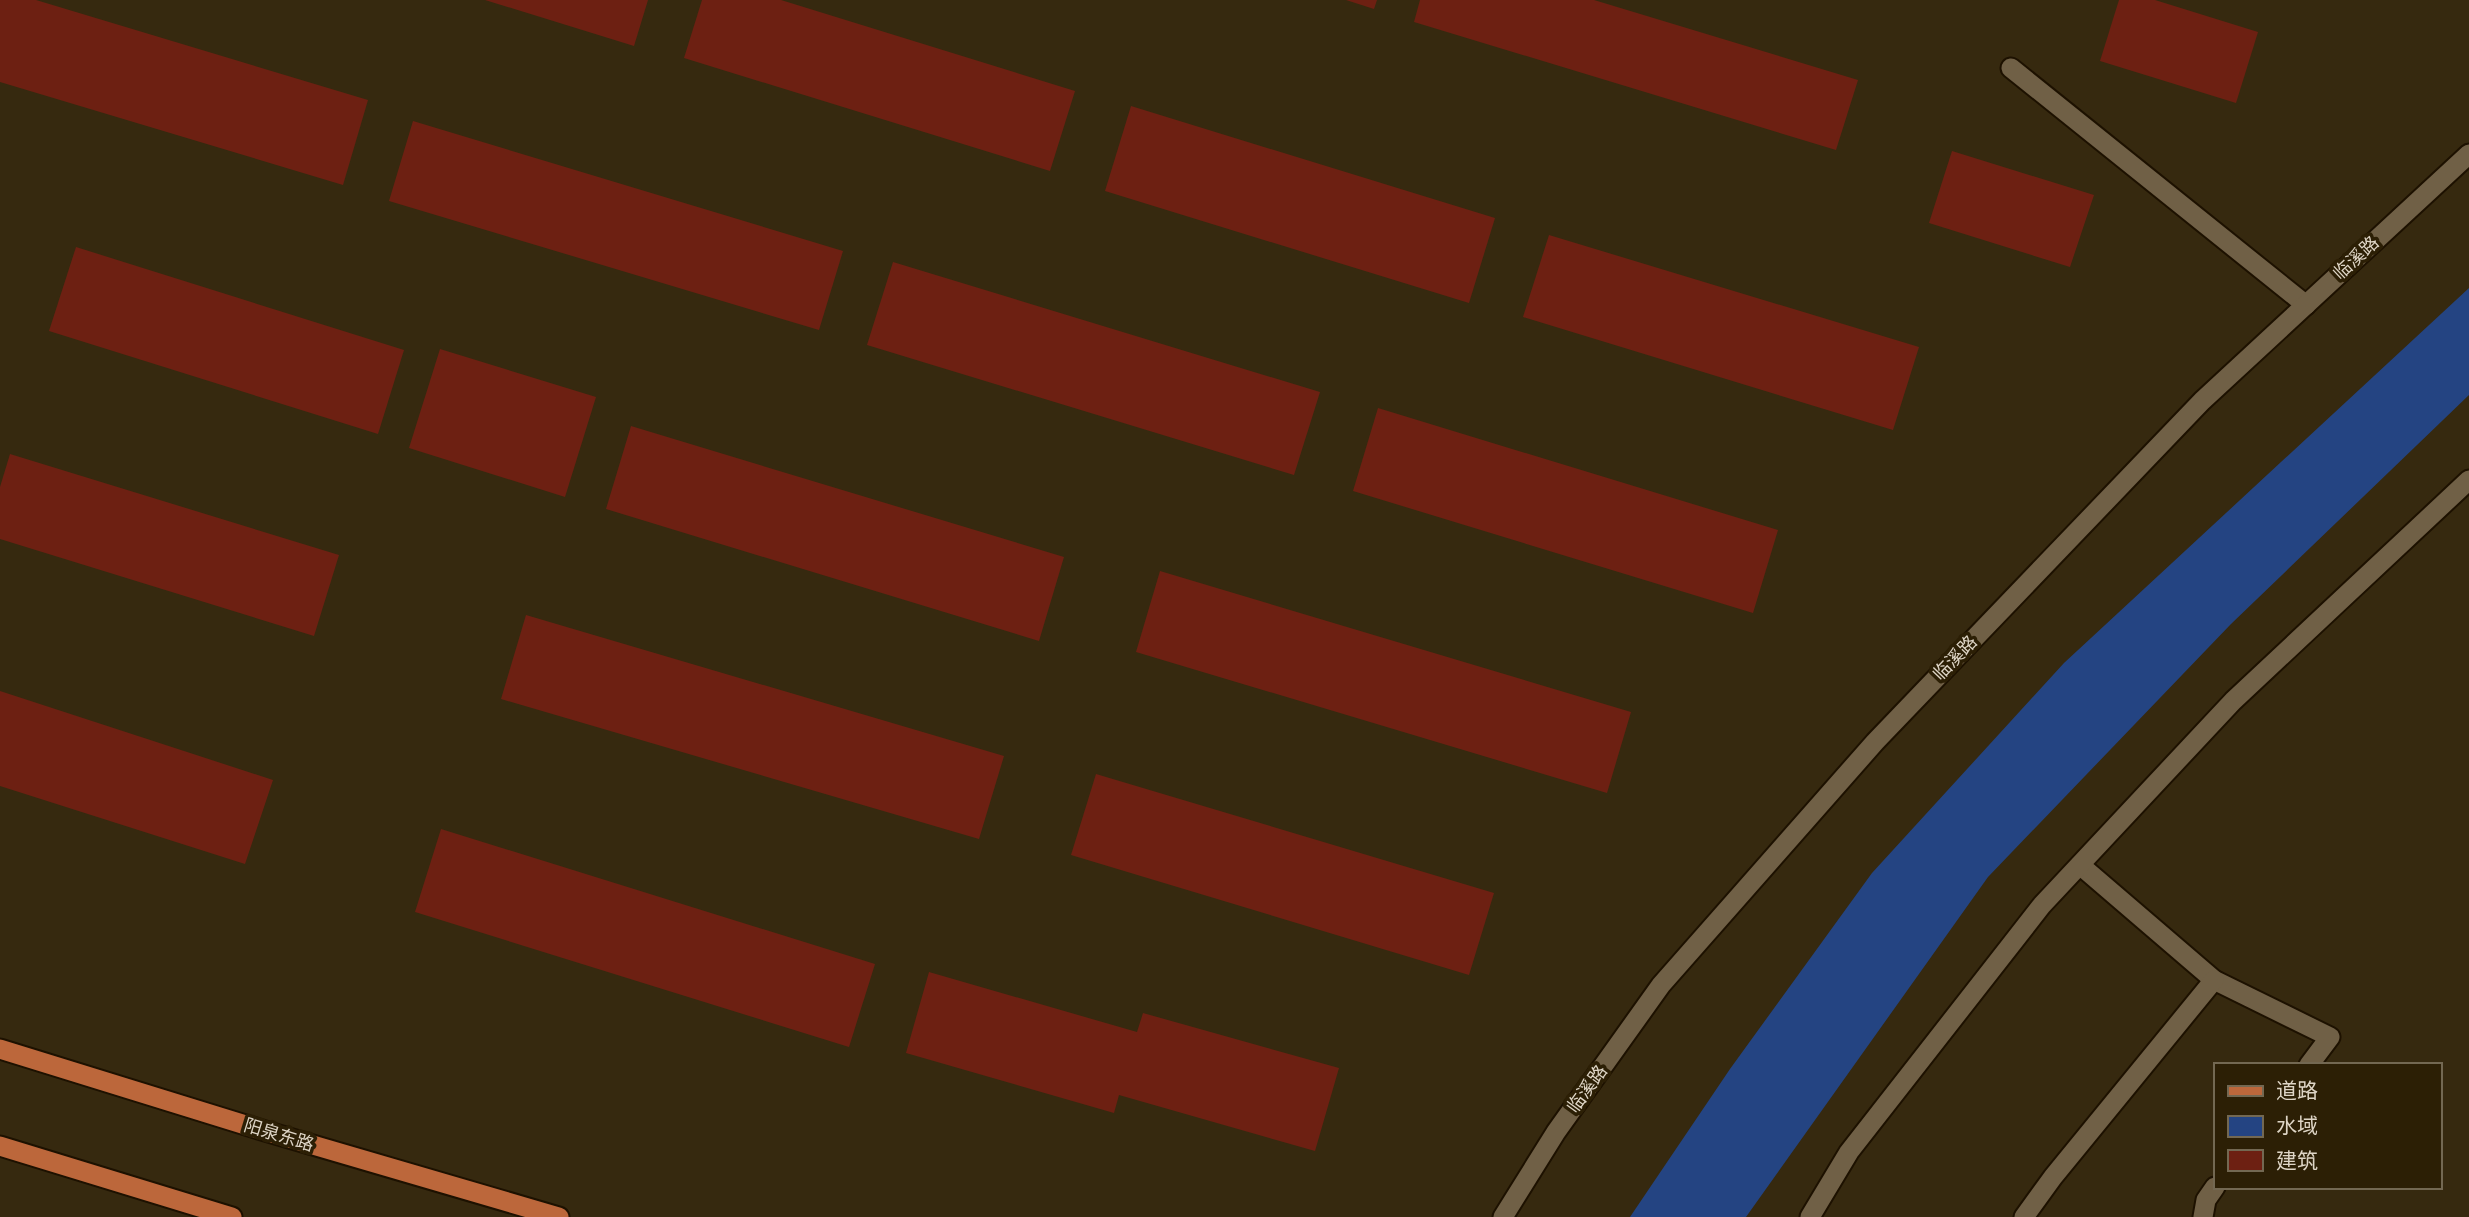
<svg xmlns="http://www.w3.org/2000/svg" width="2469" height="1217" font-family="'Fira Sans Condensed','Noto Sans SC',sans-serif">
<rect width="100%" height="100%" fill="#36290f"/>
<polygon fill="#244482" points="2469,288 2469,395 2231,624 1988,877 1746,1217 1630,1217 1730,1069 1872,873 2064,663"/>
<g fill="#6d2012">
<polygon points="0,0 36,0 368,100 343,185 0,82"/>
<polygon points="485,0 648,0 634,46"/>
<polygon points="702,0 781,0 1075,91 1050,171 684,58"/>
<polygon points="1346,0 1377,0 1374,9"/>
<polygon points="1420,0 1594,0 1858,80 1836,150 1414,22"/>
<polygon points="2119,0 2155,0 2258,32 2236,103 2100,61"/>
<polygon points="1131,106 1495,218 1469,303 1105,191"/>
<polygon points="413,121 843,251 819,330 389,201"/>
<polygon points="1952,151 2094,195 2070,267 1929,223"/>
<polygon points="1549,235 1919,347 1893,430 1523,317"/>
<polygon points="76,247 404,350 378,434 49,331"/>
<polygon points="893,262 1320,392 1294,475 867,345"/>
<polygon points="440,349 596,397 565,497 409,448"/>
<polygon points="1378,408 1778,530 1753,613 1353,491"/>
<polygon points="631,426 1064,557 1039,641 606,509"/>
<polygon points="10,454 339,555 314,636 0,539 0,487"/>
<polygon points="1160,571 1631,712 1607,793 1136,652"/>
<polygon points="526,615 1004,756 979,839 501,699"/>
<polygon points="0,691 273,780 245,864 0,786"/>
<polygon points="1096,774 1494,893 1469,975 1071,855"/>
<polygon points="441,829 875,964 849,1047 415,912"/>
<polygon points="929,972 1137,1032 1143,1013 1339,1068 1315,1151 1119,1095 1114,1113 906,1053"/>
</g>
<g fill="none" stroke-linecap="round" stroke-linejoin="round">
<g stroke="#1d1100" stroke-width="23">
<g id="service">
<polyline points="2011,68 2306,305"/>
<polyline points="2080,865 2214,980 2330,1037 2309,1065"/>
<polyline points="2024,1217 2053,1177 2214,980"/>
<polyline points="2203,1217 2206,1200 2215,1187"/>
</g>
</g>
<g stroke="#1d1100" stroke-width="23">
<g id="tertiary">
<polyline points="1503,1217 1556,1132 1661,985 1875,742 2202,401 2469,154"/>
<polyline points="1810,1217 1849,1152 2042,905 2233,701 2469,480"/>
</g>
</g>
<g stroke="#1d1100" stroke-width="23">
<g id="primary">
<polyline points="0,1049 265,1131 559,1217"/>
<polyline points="0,1146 232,1217"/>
</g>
</g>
<use href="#service" stroke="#706046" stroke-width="19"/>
<use href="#tertiary" stroke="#706046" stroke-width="19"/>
<use href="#primary" stroke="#bc673b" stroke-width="19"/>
</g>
<g text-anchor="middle" stroke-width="7" stroke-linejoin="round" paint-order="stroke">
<g font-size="18" fill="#ded5c6" stroke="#2c1f05">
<text transform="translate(2356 258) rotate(-43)" y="6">临溪路</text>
<text transform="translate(1955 658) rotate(-46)" y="6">临溪路</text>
<text transform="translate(1587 1089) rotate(-54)" y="6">临溪路</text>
<text transform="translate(279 1135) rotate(17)" y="6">阳泉东路</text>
</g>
</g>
<rect x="2214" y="1063" width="228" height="126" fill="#2c1f05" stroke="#736852" stroke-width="2"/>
<rect x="2228" y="1086" width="35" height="10" fill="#bc673b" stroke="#736852" stroke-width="2"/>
<text x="2276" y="1098" font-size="21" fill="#ded5c6">道路</text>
<rect x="2228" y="1116" width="35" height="21" fill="#244482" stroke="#736852" stroke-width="2"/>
<text x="2276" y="1133" font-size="21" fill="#ded5c6">水域</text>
<rect x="2228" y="1150" width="35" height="21" fill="#6d2012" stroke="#736852" stroke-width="2"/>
<text x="2276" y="1168" font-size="21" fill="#ded5c6">建筑</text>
</svg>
